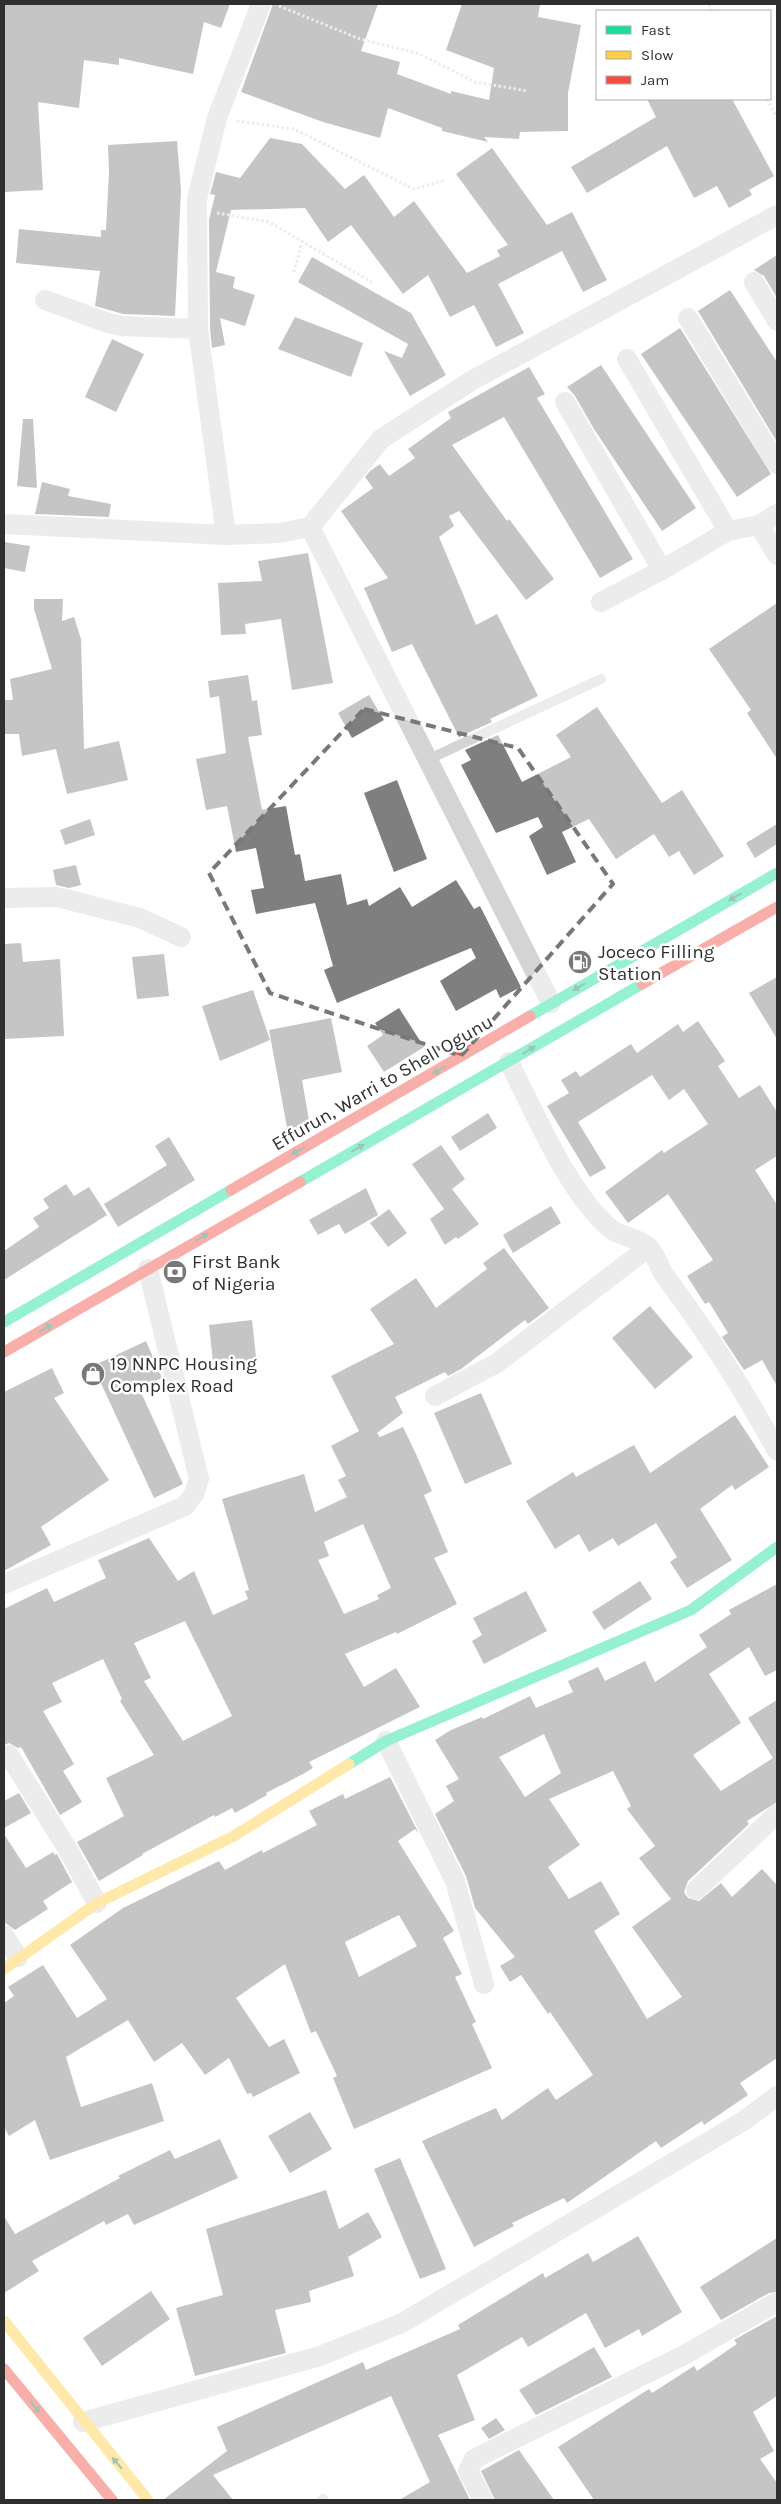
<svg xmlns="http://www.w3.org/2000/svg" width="781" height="2504" font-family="Karla,sans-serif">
<rect width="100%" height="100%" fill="#fff"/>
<g fill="#7f7f7f" fill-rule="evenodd">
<polygon points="4,4 230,4 221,28 204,22 193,74 119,58 119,65 84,60 79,108 38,102 43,190 4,192"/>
<polygon points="273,4 378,4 361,51 400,62 397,74 451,94 451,91 489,100 494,68 446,50 462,4 540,4 538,17 581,25 568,93 568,131 520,132 519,139 484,137 488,142 442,131 442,128 388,108 380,138 323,122 241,92"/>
<polygon points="647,99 732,99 774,176 749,190 752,195 729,208 717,186 694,198 667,146 587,193 571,167 656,117"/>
<polygon points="270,138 302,144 345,189 364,175 394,217 414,201 467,273 500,256 497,250 508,245 456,174 492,148 547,225 572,212 607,280 583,292 562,251 498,284 524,333 496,347 474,305 450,317 428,275 403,294 351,225 328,242 305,208 231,210 216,272 235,277 233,288 255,295 245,326 220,318 225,345 212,348 210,328 209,220 215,195 210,194 216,172 240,178"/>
<polygon points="177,141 181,190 175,316 123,314 95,306 100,271 16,263 19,229 101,237 101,230 106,230 109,172 108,145"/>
<polygon points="777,255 777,298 764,276 754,270"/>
<polygon points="312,257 411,313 446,375 410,396 384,351 402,358 408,344 298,282"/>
<polygon points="730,290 777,362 777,442 698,311"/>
<polygon points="295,317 363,343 351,377 278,349"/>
<polygon points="680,328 771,474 737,497 641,354"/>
<polygon points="112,339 144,354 116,412 85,397"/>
<polygon points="601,365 696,508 662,531 594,429 575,396 567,387"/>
<polygon points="529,367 545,394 537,398 633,559 600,578 504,417 452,445 507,521 509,519 554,579 526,600 459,511 449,516 454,526 439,537 476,625 497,614 538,696 490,719 492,722 459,737 412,644 392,652 364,588 388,578 341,511 373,488 365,477 370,471 380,464 389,476 415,458 408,449 451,418 448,412"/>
<polygon points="23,419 33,419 37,488 17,486"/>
<polygon points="42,482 70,489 68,496 111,504 109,517 35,514"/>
<polygon points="4,542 30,546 25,572 4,568"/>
<polygon points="308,553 333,683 292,690 281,619 245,624 246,634 221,635 218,583 262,581 258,561"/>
<polygon points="34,599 63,599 62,621 74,617 81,639 84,749 119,741 128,780 67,794 56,749 22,756 19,734 4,734 4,700 13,700 10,679 52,669 34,609"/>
<polygon points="777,603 777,759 747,713 751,710 709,649"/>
<polygon points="248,675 252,701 257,700 262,735 248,737 262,810 286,806 295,855 300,854 305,881 341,874 347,905 367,899 369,906 400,887 412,907 456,880 474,909 480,906 521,987 500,998 496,989 456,1011 440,981 476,958 471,948 337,1003 324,970 333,966 315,903 256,914 251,890 264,888 256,848 236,852 227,806 206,810 196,759 226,753 219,696 210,698 208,681"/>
<polygon points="369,695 384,720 352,738 338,713"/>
<polygon points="597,707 662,803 682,790 724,856 694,875 679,851 669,857 654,834 616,859 589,819 562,832 576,862 547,875 529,836 543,827 538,817 496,833 461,765 471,760 465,750 498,735 522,782 571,757 556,735"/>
<polygon points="397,780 427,859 394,872 364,793"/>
<polygon points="90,819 95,835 65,845 60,830"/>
<polygon points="777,824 777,844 755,858 746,843"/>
<polygon points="76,865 81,885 69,888 56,885 53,870"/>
<polygon points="21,943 23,962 60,959 64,1036 4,1039 4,944"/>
<polygon points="164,954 169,996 137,999 132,957"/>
<polygon points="777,977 777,1039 749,993"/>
<polygon points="253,990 270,1040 220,1061 202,1006"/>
<polygon points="399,1008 424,1047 384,1072 367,1046 383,1035 375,1023"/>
<polygon points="331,1018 342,1072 302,1080 310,1126 288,1133 269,1030"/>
<polygon points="698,1021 725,1061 718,1066 739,1098 760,1085 777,1112 777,1156 755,1170 777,1205 777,1386 762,1360 744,1370 722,1337 728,1333 709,1302 705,1304 687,1276 713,1260 668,1194 628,1223 605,1192 662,1150 664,1153 708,1124 684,1089 669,1100 652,1075 578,1122 606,1168 590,1177 547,1106 569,1093 561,1080 576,1071 580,1077 631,1044 637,1053 678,1024 683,1032"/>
<polygon points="488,1113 497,1128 460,1151 451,1137"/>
<polygon points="169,1137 195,1180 118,1227 104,1204 167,1165 155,1146"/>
<polygon points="441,1145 465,1179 452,1189 479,1224 458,1239 456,1237 445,1245 430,1219 444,1209 412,1164"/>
<polygon points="66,1184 74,1196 89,1187 107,1215 4,1280 4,1251 39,1227 33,1218 49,1208 43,1199"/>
<polygon points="366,1188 378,1215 345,1234 339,1224 318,1235 309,1220"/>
<polygon points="551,1206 561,1223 513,1253 503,1235"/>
<polygon points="389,1209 407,1233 388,1247 370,1223"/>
<path d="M 504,1248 L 549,1308 L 528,1324 L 525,1320 L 461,1369 L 448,1376 L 445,1372 L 395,1397 L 403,1413 L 377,1433 L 380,1437 L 403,1427 L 416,1454 L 432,1491 L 424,1495 L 448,1552 L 434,1558 L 457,1604 L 397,1634 L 396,1632 L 345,1654 L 364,1687 L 396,1668 L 420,1707 L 309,1762 L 313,1768 L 303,1774 L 266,1793 L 267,1795 L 235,1813 L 232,1808 L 215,1817 L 214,1815 L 142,1854 L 143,1855 L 99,1881 L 77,1842 L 124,1816 L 106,1778 L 154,1755 L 120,1701 L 122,1699 L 103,1659 L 52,1683 L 62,1702 L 43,1711 L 74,1764 L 63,1771 L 82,1802 L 60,1815 L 21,1747 L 18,1748 L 9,1743 L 4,1745 L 4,1609 L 47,1588 L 54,1602 L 106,1578 L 98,1560 L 149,1538 L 178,1581 L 194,1571 L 213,1615 L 248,1599 L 245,1591 L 249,1590 L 222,1499 L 304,1474 L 315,1512 L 347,1497 L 338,1480 L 346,1476 L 331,1446 L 359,1431 L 331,1376 L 394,1344 L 370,1309 L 416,1278 L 436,1308 L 487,1269 L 483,1263 ZM 363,1524 L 391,1588 L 377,1595 L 379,1599 L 344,1614 L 318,1560 L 329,1556 L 324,1542 ZM 185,1621 L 232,1716 L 183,1741 L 144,1681 L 151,1678 L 134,1643 Z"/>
<polygon points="650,1306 693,1357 655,1389 612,1338"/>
<polygon points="252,1320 257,1366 214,1371 209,1325"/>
<polygon points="146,1341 162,1378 139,1388 183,1484 154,1498 93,1366"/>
<polygon points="52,1368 64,1393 54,1398 109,1480 41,1527 51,1545 4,1571 4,1392"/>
<polygon points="481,1393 512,1464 465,1484 434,1413"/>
<polygon points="735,1415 769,1467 735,1490 732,1485 700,1509 732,1560 687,1588 670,1562 677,1557 656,1523 618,1546 613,1538 589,1552 579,1534 555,1549 526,1501 573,1472 576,1477 634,1445 650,1473"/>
<polygon points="640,1581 652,1599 604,1630 592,1612"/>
<path d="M 777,1584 L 777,1670 L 765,1676 L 749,1647 L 709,1674 L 741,1723 L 693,1755 L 721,1791 L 773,1758 L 748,1718 L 777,1700 L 777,1802 L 747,1821 L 749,1824 L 688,1881 L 684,1892 L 688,1898 L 699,1901 L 721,1883 L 732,1897 L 762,1869 L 777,1885 L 777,2058 L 740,2083 L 748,2095 L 704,2125 L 702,2121 L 661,2148 L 656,2141 L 567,2203 L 564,2198 L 512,2223 L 514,2226 L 474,2247 L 422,2141 L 496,2108 L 502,2120 L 548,2088 L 556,2100 L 593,2075 L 550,2012 L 548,2014 L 521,1975 L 510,1982 L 500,1966 L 515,1957 L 475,1908 L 466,1876 L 435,1814 L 454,1801 L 446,1786 L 459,1779 L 435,1740 L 451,1730 L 482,1717 L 483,1719 L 530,1696 L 536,1708 L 573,1692 L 568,1681 L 598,1667 L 605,1681 L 645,1661 L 655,1682 L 707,1647 L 699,1635 L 731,1614 L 729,1610 ZM 544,1734 L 561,1773 L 525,1797 L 499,1757 ZM 613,1771 L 631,1806 L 627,1809 L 655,1846 L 639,1858 L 671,1899 L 632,1927 L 682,1997 L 647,2019 L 594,1931 L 620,1914 L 601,1881 L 569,1899 L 548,1867 L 580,1845 L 549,1799 Z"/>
<polygon points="526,1591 547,1631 484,1664 472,1641 482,1635 473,1618"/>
<path d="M 390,1777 L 419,1834 L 415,1829 L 398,1841 L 454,1931 L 443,1938 L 462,1974 L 455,1977 L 476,2022 L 472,2024 L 492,2068 L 354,2129 L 333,2078 L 337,2076 L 316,2031 L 311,2033 L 285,1964 L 236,1998 L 269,2047 L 284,2039 L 300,2073 L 253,2097 L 251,2093 L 247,2094 L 229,2058 L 205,2075 L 182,2043 L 154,2062 L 128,2020 L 66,2057 L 81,2107 L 152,2083 L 164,2121 L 50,2160 L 35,2120 L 9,2136 L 4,2127 L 4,2003 L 14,1996 L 8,1987 L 43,1965 L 77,2018 L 107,1999 L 70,1945 L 123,1908 L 219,1861 L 225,1870 L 262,1850 L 263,1853 L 317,1825 L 309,1811 L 343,1794 L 345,1799 ZM 399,1915 L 417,1946 L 359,1977 L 345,1942 Z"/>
<polygon points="19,1793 31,1813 4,1828 4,1801"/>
<polygon points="4,1834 26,1868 53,1852 55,1855 57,1854 72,1882 43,1901 48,1909 15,1930 4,1922"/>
<polygon points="310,2112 332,2149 290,2173 268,2136"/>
<polygon points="220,2139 238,2178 134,2225 128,2214 106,2225 104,2221 32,2261 39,2271 4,2293 4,2216 15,2234 120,2178 118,2176 170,2150 175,2159"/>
<polygon points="400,2158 446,2269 420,2279 374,2169"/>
<polygon points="326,2190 339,2229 368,2212 382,2237 348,2257 354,2276 309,2291 311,2302 275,2310 286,2353 195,2376 176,2308 223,2295 206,2229"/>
<polygon points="638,2236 682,2312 642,2336 639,2329 605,2348 586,2313 528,2347 522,2337 457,2375 475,2420 438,2435 470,2500 399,2500 430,2482 391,2396 213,2475 233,2500 163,2500 227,2451 217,2427 363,2362 366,2370 460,2329 458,2325 543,2273 545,2278 588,2253 593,2262"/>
<polygon points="777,2238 777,2292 769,2293 721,2320 700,2287"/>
<polygon points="151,2291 170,2319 102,2366 83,2338"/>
<polygon points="777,2316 777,2396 753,2412 774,2451 760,2459 777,2483 777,2500 594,2500 558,2447 649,2389 652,2393 694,2366 697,2371 737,2344 734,2340"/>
<polygon points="594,2347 612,2377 536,2415 519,2390"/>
<polygon points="496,2418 505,2430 489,2439 481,2428"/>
<polygon points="519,2450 554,2500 495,2500 481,2471"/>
</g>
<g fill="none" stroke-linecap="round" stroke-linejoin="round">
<g stroke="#d4d4d4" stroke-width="3" stroke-dasharray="2.5 2.5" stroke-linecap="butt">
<polyline points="709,4 712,11"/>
<polyline points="279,6 360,39 420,54 475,82 527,91"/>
<polyline points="767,99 777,118"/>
<polyline points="237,121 294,129 414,189 445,180"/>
<polyline points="217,213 269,222 375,284"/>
<polyline points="294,272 302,241"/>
</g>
<g stroke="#d4d4d4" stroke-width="10">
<polyline points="427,760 601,679"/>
<polyline points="322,2500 323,2499"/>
</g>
<g stroke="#d4d4d4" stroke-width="20">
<polyline points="754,282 777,321"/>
<polyline points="45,300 108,323 121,326 198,329"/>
<polyline points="688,318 777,464"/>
<polyline points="627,359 728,531"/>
<polyline points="565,402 662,570"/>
<polyline points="4,524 226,535 279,533 310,527 381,439 471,381 777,215"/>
<polyline points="759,525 777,555"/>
<polyline points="310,527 551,1003"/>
<polyline points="226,535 198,329 197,199 217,118 261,4"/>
<polyline points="601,602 662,570 728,531 759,525 777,514"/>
<polyline points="4,898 57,897 140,918 181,937"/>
<path d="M 509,1062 C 534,1111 569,1195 611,1229 C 621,1237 638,1237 648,1247 C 656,1253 659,1268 665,1276 C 707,1332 744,1390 777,1451"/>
<polyline points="435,1396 497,1363 649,1247"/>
<polyline points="4,1584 185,1506 194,1494 199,1479 148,1269"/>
<polyline points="386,1741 455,1881 484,1984"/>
<polyline points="9,1755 67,1848 97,1903"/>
<polyline points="696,1890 777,1814"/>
<polyline points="4,1935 18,1957"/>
<polyline points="83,2422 320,2356 402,2323 745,2120 777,2096"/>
<polyline points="483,2500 468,2471 474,2459 686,2354 775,2303"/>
</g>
<g stroke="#16e098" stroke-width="11">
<polyline points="530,1016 777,873"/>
<polyline points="300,1182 642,984"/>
<polyline points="4,1322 231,1190"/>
<polyline points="349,1764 386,1741 691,1610 777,1547"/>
</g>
<g stroke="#ffcf43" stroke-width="11">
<polyline points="4,1969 97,1903 234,1836 349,1764"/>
<polyline points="4,2321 148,2500"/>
</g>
<g stroke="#f24e42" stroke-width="11">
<polyline points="642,984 777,907"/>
<polyline points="231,1190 530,1016"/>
<polyline points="4,1352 300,1182"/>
<polyline points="4,2369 112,2500"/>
</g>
</g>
<defs><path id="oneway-solid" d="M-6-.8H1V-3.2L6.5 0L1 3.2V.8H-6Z" transform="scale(1.25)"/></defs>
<g fill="#247f5e">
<use href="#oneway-solid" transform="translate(735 897) rotate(150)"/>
<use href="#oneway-solid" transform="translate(579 987) rotate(150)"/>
<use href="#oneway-solid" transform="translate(529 1050) rotate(-31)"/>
<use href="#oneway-solid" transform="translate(439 1070) rotate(150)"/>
<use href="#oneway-solid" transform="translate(358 1148) rotate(-30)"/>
<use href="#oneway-solid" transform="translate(298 1151) rotate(150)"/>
<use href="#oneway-solid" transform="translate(202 1237) rotate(-30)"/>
<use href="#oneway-solid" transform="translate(46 1328) rotate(-30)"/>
<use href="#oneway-solid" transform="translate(35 2407) rotate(50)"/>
<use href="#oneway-solid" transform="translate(117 2463) rotate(-130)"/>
</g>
<path d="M0 0H781V2504H0ZM 364,709 L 518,748 L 613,884 L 461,1056 L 270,993 L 209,873 Z" fill="#fff" fill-opacity=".55" fill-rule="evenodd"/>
<path fill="none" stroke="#787878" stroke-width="4" stroke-dasharray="10 6" stroke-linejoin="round" d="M 364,709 L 518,748 L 613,884 L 461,1056 L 270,993 L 209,873 Z"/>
<defs>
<g id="fuel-disc" transform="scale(1.25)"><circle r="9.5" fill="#787878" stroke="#fff"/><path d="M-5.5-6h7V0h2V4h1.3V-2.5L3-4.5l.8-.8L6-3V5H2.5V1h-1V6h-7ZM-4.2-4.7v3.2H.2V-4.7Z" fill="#fff"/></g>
<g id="bank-disc" transform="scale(1.25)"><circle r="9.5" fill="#787878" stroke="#fff"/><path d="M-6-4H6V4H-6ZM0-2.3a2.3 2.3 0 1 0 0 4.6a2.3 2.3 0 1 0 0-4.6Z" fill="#fff"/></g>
<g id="shop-disc" transform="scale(1.25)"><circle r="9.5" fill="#787878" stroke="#fff"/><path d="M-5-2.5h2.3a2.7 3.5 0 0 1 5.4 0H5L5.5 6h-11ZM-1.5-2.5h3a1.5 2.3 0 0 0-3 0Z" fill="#fff"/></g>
</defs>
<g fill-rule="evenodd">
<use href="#fuel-disc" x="580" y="962"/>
<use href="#bank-disc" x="175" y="1272"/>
<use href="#shop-disc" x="93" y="1374"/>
</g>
<g text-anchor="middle" stroke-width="5" stroke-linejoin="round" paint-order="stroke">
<g font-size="19" fill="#2f2f2f" stroke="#fff" text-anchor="start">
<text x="598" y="958">Joceco Filling<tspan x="598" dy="22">Station</tspan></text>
<text x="192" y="1268">First Bank<tspan x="192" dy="22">of Nigeria</tspan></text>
<text x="110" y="1370">19 NNPC Housing<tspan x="110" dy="22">Complex Road</tspan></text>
</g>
<g font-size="19" fill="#2f2f2f" stroke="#fff">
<text transform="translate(382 1082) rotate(-30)" y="7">Effurun, Warri to Shell Ogunu</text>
</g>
</g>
<rect width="781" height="2504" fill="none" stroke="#2f2f2f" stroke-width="10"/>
<rect x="596" y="10" width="175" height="90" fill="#ffffff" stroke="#acacac"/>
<rect x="606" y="26" width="25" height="8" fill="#16e098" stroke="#acacac"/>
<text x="641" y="35" font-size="15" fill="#2f2f2f">Fast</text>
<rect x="606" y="51" width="25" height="8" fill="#ffcf43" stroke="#acacac"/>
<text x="641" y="60" font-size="15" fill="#2f2f2f">Slow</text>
<rect x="606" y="76" width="25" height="8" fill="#f24e42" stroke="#acacac"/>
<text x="641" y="85" font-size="15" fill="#2f2f2f">Jam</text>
</svg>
